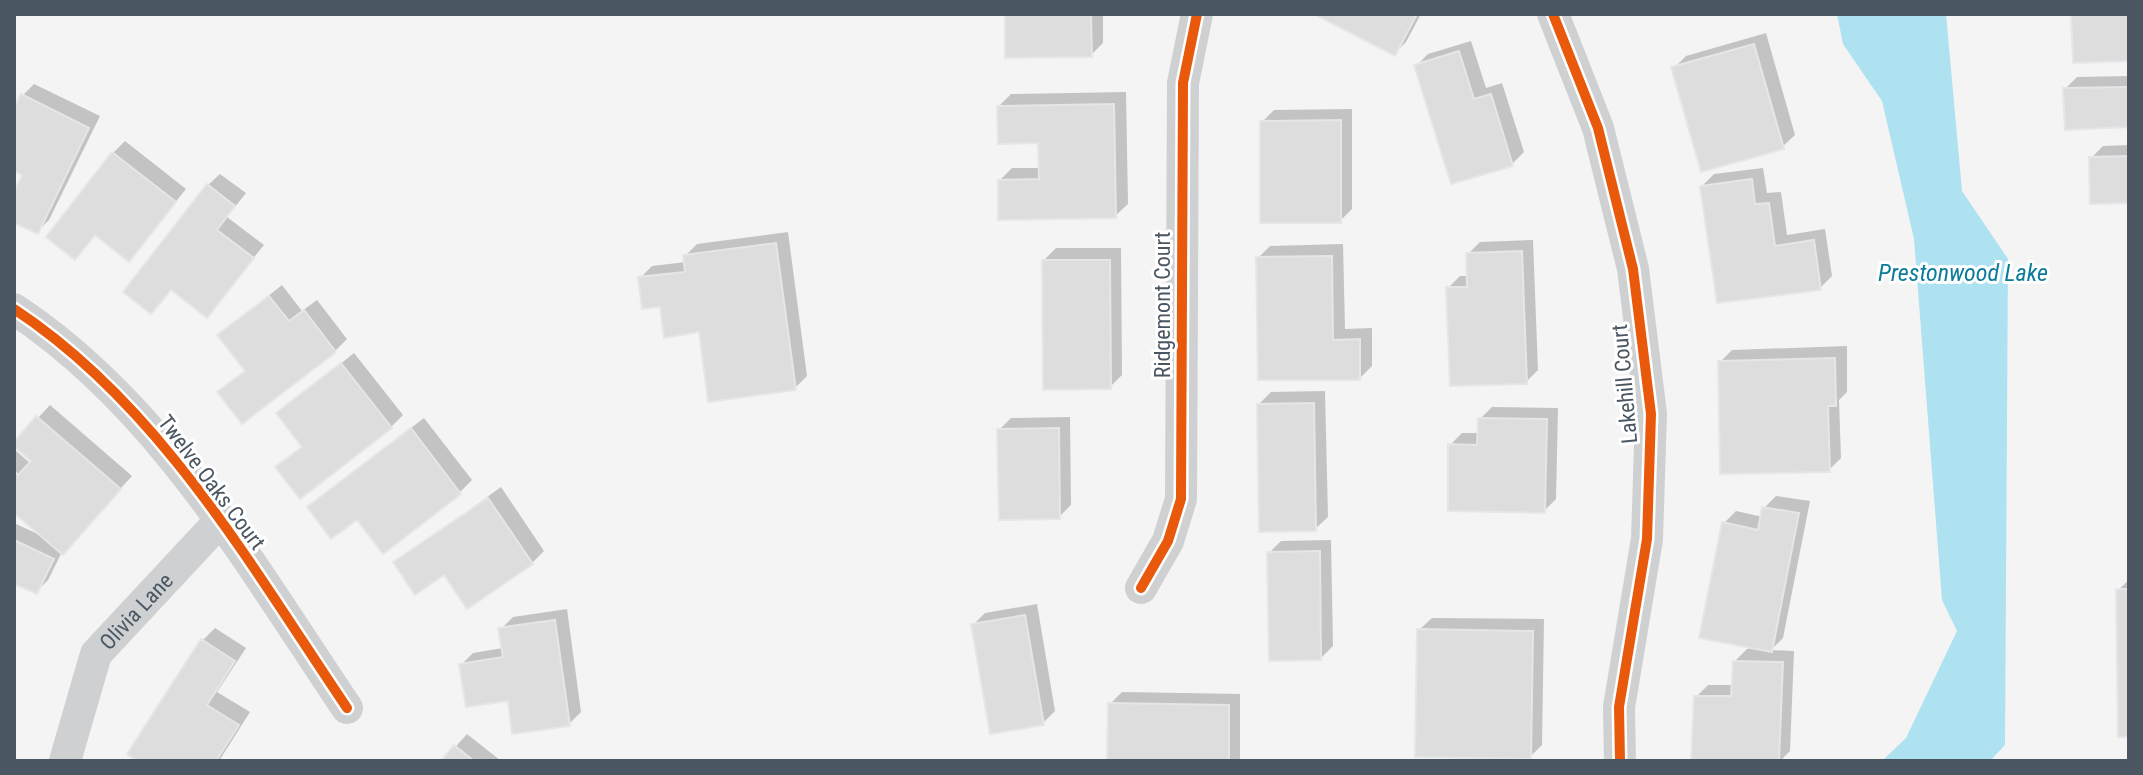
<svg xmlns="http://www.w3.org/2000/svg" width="2143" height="775" font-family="'Roboto Condensed',sans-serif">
<rect width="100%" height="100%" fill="#f4f4f4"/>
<polygon fill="#aee2f0" points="1837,14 1946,14 1962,191 2008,259 2005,745 1990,761 1882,761 1906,738 1957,631 1942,600 1914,239 1882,101 1843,44"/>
<g fill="#0003">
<polygon points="1008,14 1103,14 1103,43 1091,55"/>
<polygon points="1318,14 1421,14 1406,42 1394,54"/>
<polygon points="1766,33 1795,135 1782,147 1674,68 1686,56"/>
<polygon points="1471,41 1486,88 1502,83 1524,152 1512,164 1416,66 1428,54"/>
<polygon points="2129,76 2129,126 2065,89 2077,77"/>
<polygon points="34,84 100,116 49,220 37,232 14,221 14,197 25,174 14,169 14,113 22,96"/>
<polygon points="1126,92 1128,204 1115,216 1000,180 1012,168 1041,168 1040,141 999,106 1011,94"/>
<polygon points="1352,109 1352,209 1340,221 1262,122 1274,110"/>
<polygon points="125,141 186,189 129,259 113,153"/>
<polygon points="2129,145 2129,201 2091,158 2103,146"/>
<polygon points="1763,168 1767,193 1781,192 1787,235 1825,229 1832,276 1820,288 1702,186 1714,174"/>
<polygon points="220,174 246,193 227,217 264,245 207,315 172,288 151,312 208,185"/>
<polygon points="788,232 807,376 795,388 662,304 640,278 652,266 686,262 685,256 697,244"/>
<polygon points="1533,240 1538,370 1526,382 1448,288 1460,276 1468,276 1468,254 1480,242"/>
<polygon points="1343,244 1345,329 1372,328 1372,366 1360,378 1258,258 1270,246"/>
<polygon points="1056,248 1121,248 1122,375 1110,387 1044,260"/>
<polygon points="282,285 302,311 317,300 347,339 335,351 220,392 246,369 220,335"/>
<polygon points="1847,346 1847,392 1839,400 1841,458 1829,470 1720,362 1732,350"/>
<polygon points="354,353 403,415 391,427 278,468 304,445 279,413"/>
<polygon points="1325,391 1328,517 1315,529 1259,404 1271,392"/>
<polygon points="50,405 132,476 62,552 48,580 36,592 14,582 14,523 42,536 14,510 14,449 31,464 34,461 14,444"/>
<polygon points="1492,407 1558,408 1556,499 1544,511 1450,445 1462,433 1479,433 1480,419"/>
<polygon points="1070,417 1071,505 1059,517 999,430 1011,418"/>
<polygon points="424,418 472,480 460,492 383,551 357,517 309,507"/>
<polygon points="501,487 544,551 532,563 444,572 396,563"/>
<polygon points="1776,496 1810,501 1783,638 1771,650 1794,651 1790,751 1780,761 1725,761 1696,697 1708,685 1734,685 1734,662 1747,649 1759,647 1724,523 1736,511 1763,517 1764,508"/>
<polygon points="1331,540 1333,646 1321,658 1269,553 1281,541"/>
<polygon points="2129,580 2129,735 2118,590"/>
<polygon points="1037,604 1055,711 1043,723 973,625 985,613"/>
<polygon points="567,609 581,712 569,724 510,699 461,665 473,653 503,648 501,629 513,617"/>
<polygon points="1432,618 1544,619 1542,745 1530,757 1419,630"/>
<polygon points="215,628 246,648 217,692 250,712 219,761 141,761 203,640"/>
<polygon points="1122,692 1240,694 1240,760 1109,761 1110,704"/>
<polygon points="467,734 501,761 443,761"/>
</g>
<g fill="#ddddde" stroke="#e5e6e7" stroke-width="2">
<polygon points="1005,14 1091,14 1092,57 1005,58"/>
<polygon points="1314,14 1417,14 1395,56"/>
<polygon points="2071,14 2129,14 2129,61 2073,63"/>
<polygon points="1754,44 1784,149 1701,172 1671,67"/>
<polygon points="1459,51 1474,99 1491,94 1513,166 1451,184 1414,65"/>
<polygon points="2129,87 2129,127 2065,130 2063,88"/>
<polygon points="21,94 89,128 38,234 14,223 14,192 22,175 14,171 14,108"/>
<polygon points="1114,104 1116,218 998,220 998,180 1039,179 1038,143 998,144 997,106"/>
<polygon points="1341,120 1341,223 1260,223 1260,121"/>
<polygon points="112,152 176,202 129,262 95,235 75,260 46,237"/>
<polygon points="2129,156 2129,203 2090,204 2089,157"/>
<polygon points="1752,179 1755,204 1769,203 1775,246 1814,240 1821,290 1717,303 1700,186"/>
<polygon points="207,184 235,206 217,230 254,258 207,318 171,290 151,314 123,292"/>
<polygon points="776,243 796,390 708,402 699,332 664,338 660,307 642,309 638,277 685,272 683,255"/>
<polygon points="1522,251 1527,384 1450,386 1446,287 1467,287 1466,253"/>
<polygon points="1332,256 1333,340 1360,339 1360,380 1258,380 1256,257"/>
<polygon points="1042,260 1110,260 1111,389 1043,390"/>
<polygon points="269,296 289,321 304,310 336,352 242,424 217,392 245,371 217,335"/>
<polygon points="1835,358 1836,406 1828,406 1830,472 1720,474 1718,361"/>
<polygon points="341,363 392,428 300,499 275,467 302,447 276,413"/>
<polygon points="1314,403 1316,531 1259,532 1257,404"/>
<polygon points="36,416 121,489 63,555 14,513 14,471 18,475 31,461 14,446 14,442"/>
<polygon points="1478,418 1547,419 1545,513 1448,511 1448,444 1477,445"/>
<polygon points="411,428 461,494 383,554 357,520 331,539 307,507"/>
<polygon points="1059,428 1060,519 999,520 997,429"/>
<polygon points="488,498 533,564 467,609 444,575 415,595 393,562"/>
<polygon points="1762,507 1799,513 1772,652 1699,638 1722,522 1758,530"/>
<polygon points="14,540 54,559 37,594 14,584"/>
<polygon points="1320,551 1321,660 1269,661 1267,552"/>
<polygon points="2116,589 2129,589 2129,737 2118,737"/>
<polygon points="1025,615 1044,725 990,734 971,624"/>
<polygon points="555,620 570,726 512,734 508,701 466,707 459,664 503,657 498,628"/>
<polygon points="1417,629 1533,631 1531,759 1415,757"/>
<polygon points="201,639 235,661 207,705 239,725 216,761 137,761 127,754"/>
<polygon points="1733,661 1783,662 1779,761 1691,761 1694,696 1731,696"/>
<polygon points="1108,703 1229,705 1229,761 1107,761"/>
<polygon points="454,745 474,761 441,761"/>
</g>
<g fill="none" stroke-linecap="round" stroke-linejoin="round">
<g stroke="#ced0d2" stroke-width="32">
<polyline points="1553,14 1598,128 1633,269 1651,414 1647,539 1619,707 1620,761"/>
<path d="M 14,309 C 160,405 251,566 347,708"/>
<polyline points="1141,588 1168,541 1181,499 1183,83 1197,14"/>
<path id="s1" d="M 65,761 L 96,654 L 220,521"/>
</g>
<g stroke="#fff" stroke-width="15">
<g id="cycleway">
<polyline points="1553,14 1598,128 1633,269 1651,414 1647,539 1619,707 1620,761"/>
<path d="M 14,309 C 160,405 251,566 347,708"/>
<polyline points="1141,588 1168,541 1181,499 1183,83 1197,14"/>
</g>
</g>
<use href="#cycleway" stroke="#e8590c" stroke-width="10"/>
</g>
<g text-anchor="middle" stroke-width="6" stroke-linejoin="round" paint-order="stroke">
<g font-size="22" fill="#4a5661" stroke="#fff">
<text transform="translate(1162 305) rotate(-90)" y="8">Ridgemont Court</text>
<text transform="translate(1624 384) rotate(-95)" y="8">Lakehill Court</text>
<text transform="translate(212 482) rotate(53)" y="8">Twelve Oaks Court</text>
<text dy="8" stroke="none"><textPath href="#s1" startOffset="170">Olivia Lane</textPath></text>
</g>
<g font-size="24" font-style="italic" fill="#0c7c9b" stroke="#fff">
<text x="1963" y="281">Prestonwood Lake</text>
</g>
</g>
<rect width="2143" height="775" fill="none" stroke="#4a5661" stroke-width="32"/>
</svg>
